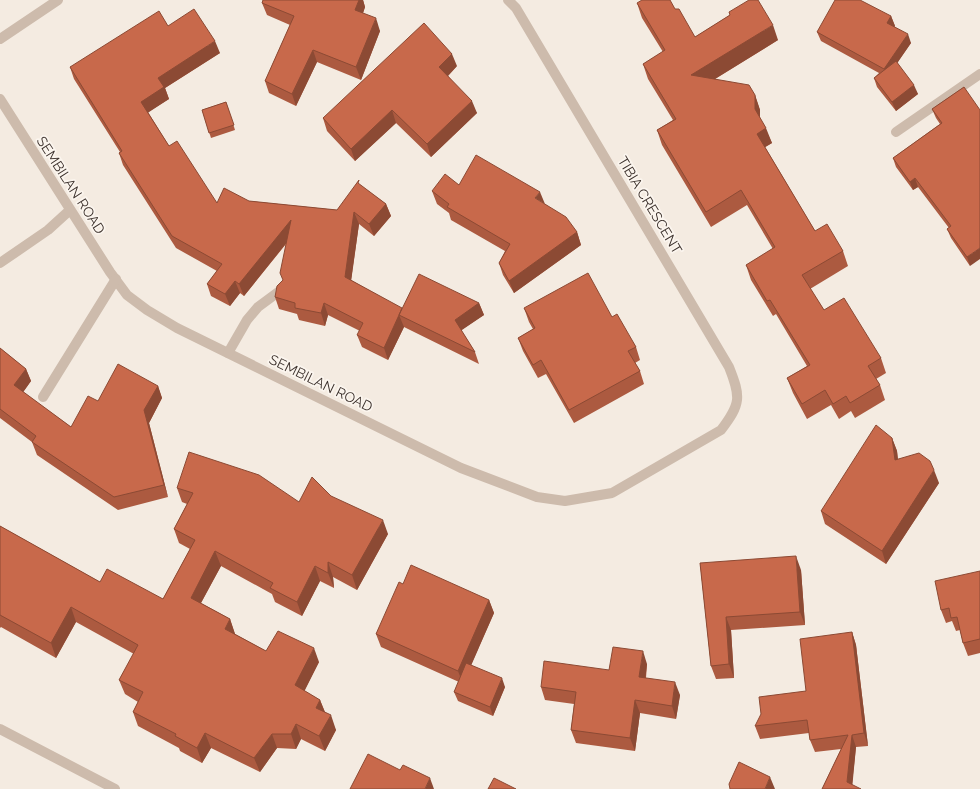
<svg xmlns="http://www.w3.org/2000/svg" width="980" height="789" font-family="Raleway,sans-serif">
<rect width="100%" height="100%" fill="#f4ebe1"/>
<g fill="none" stroke-linecap="round" stroke-linejoin="round">
<g stroke="#cdbbac" stroke-width="10">
<polyline points="0,39 58,0"/>
<path d="M 0,99 L 110,272 L 127,295 L 147,310 L 177,328 L 461,468 L 537,497 L 565,501 L 612,493 L 721,430 C 741,404 741,397 729,367 L 516,8 L 508,0"/>
<polyline points="896,132 980,74"/>
<polyline points="0,263 48,230 70,210"/>
<polyline points="228,353 247,320 258,307 281,290"/>
<polyline points="43,397 116,279"/>
<polyline points="0,729 115,789"/>
</g>
</g>
<g fill="#ac5a40">
<polygon points="263,0 363,0 365,7 363,13 380,31 361,80 317,62 296,106 269,93 265,81 290,25 267,15 262,3"/>
<polygon points="637,3 695,37 730,15 729,12 778,40 715,79 755,95 760,110 760,118 772,143 765,147 815,231 843,251 848,266 810,289 824,310 881,358 886,373 876,379 880,385 885,400 855,418 851,411 839,419 831,405 807,419 793,393 787,378 807,366 776,314 773,316 751,280 746,265 773,249 747,205 711,227 662,145 657,130 673,120 648,79 643,64 663,52 642,18"/>
<polygon points="891,16 895,26 894,26 911,43 897,63 918,94 896,111 877,87 874,78 879,73 821,41 817,32"/>
<polygon points="168,26 220,53 165,88 169,99 148,112 169,146 217,203 249,201 337,210 360,185 386,204 391,216 374,236 359,224 351,280 402,309 479,303 484,315 461,330 475,352 479,364 404,327 388,360 362,347 357,335 360,331 328,315 325,326 299,320 297,314 279,309 275,297 283,280 286,244 244,296 240,293 230,306 211,296 207,284 217,271 176,248 123,165 119,153 120,152 74,79 70,67"/>
<polygon points="457,66 448,76 477,113 431,157 396,123 355,161 327,131 323,118"/>
<polygon points="964,87 970,266 951,238 947,229 949,228 918,187 913,190 896,167 893,158 940,124 936,118 932,109"/>
<polygon points="226,102 235,130 211,138 202,110"/>
<polygon points="432,191 545,204 577,232 581,245 514,293 503,275 499,263 505,251 451,220 449,213 437,204"/>
<polygon points="524,308 612,317 636,347 640,360 635,363 640,371 644,384 574,423 546,374 538,378 523,351 518,338 533,329 529,322"/>
<polygon points="0,348 26,369 31,381 23,392 71,427 98,401 158,386 162,398 149,423 168,497 118,510 37,455 32,442 0,418"/>
<polygon points="892,438 897,451 898,459 939,483 886,564 825,524 821,511"/>
<polygon points="177,488 299,502 331,496 388,534 357,590 333,577 334,588 320,581 302,616 275,602 272,594 221,566 201,603 230,619 235,634 266,651 319,662 304,691 320,700 325,712 336,730 325,751 301,739 296,749 277,748 260,772 211,748 202,763 180,751 179,748 138,726 133,712 138,702 125,694 119,680 134,654 76,622 56,658 1,627 0,628 0,526 100,582 163,599 190,549 179,543 174,529 187,504 182,502"/>
<polygon points="700,563 801,570 805,625 731,630 734,678 716,679 711,666"/>
<polygon points="980,571 980,653 968,656 963,643 960,630 956,631 952,621 946,623 941,610"/>
<polygon points="403,584 489,600 494,613 471,665 505,687 493,716 458,701 454,692 459,682 381,647 376,634"/>
<polygon points="852,632 856,645 868,746 856,747 852,784 822,789 841,749 815,752 810,740 809,733 760,739 755,726 806,691"/>
<polygon points="647,664 646,678 680,695 676,719 640,713 635,751 576,743 571,730 574,704 545,700 541,687 609,670"/>
</g>
<g fill="#8c4a34">
<polygon points="359,0 363,0 365,7 360,22 355,10"/>
<polygon points="891,16 895,26 891,32 887,23"/>
<polygon points="376,18 380,31 361,80 356,67"/>
<polygon points="773,25 778,40 697,90 691,75"/>
<polygon points="908,34 911,43 887,78 884,69"/>
<polygon points="215,41 220,53 165,88 169,99 146,114 141,102 158,78"/>
<polygon points="313,50 317,62 296,106 292,94"/>
<polygon points="452,54 457,66 444,80 439,67"/>
<polygon points="914,85 918,94 896,111 892,102"/>
<polygon points="755,95 760,110 760,124 755,109"/>
<polygon points="472,101 477,113 431,157 427,144"/>
<polygon points="392,110 396,123 355,161 351,149"/>
<polygon points="766,128 772,143 762,149 757,134"/>
<polygon points="915,178 918,187 913,190 910,182"/>
<polygon points="540,192 545,204 535,198"/>
<polygon points="386,204 391,216 374,236 369,224"/>
<polygon points="354,212 359,224 350,289 345,277"/>
<polygon points="291,220 295,232 244,296 239,284"/>
<polygon points="577,232 581,245 514,293 509,281"/>
<polygon points="980,248 980,259 970,266 967,257"/>
<polygon points="235,281 240,293 230,306 225,294"/>
<polygon points="324,303 328,315 325,326 321,313"/>
<polygon points="479,303 484,315 459,332 455,320"/>
<polygon points="399,315 404,327 388,360 384,348"/>
<polygon points="26,369 31,381 19,398 14,385"/>
<polygon points="158,386 162,398 149,423 168,497 164,485 144,410"/>
<polygon points="892,438 897,451 899,473 895,460"/>
<polygon points="934,470 939,483 886,564 882,551"/>
<polygon points="383,520 388,534 357,590 352,575"/>
<polygon points="215,551 221,566 196,612 191,598"/>
<polygon points="796,556 801,570 805,625 800,612"/>
<polygon points="328,562 333,577 334,588 328,573"/>
<polygon points="315,566 320,581 302,616 297,602"/>
<polygon points="489,600 494,613 463,684 458,671"/>
<polygon points="71,607 76,622 56,658 51,643"/>
<polygon points="726,617 731,630 734,678 729,664"/>
<polygon points="230,619 235,634 230,644 225,629"/>
<polygon points="852,632 856,645 868,746 864,733"/>
<polygon points="314,648 319,662 300,700 295,685"/>
<polygon points="643,651 647,664 644,690 639,677"/>
<polygon points="502,678 505,687 493,716 490,707"/>
<polygon points="675,682 680,695 676,719 672,706"/>
<polygon points="320,700 326,715 316,708"/>
<polygon points="635,700 640,713 635,751 630,738"/>
<polygon points="331,715 336,730 325,751 319,736"/>
<polygon points="296,724 301,739 296,749 291,734"/>
<polygon points="205,733 211,748 202,763 197,748"/>
<polygon points="272,734 277,748 260,772 254,758"/>
<polygon points="852,735 856,747 852,789 847,782"/>
<polygon points="770,777 775,789 765,789"/>
<polygon points="430,778 434,789 425,789"/>
</g>
<g fill="#c8694b" stroke="#8c4a34">
<polygon points="263,0 359,0 355,10 376,18 356,67 313,50 292,94 265,81 294,16 262,3"/>
<polygon points="642,0 670,0 675,9 679,9 695,37 730,15 729,12 749,0 758,0 773,25 691,75 749,85 755,95 755,109 766,128 757,134 815,231 827,224 843,251 802,275 824,310 844,298 881,358 868,366 880,385 850,403 846,396 833,404 825,390 802,404 787,378 810,365 770,300 767,301 746,265 775,247 741,190 706,212 657,130 676,119 643,64 665,50 637,3"/>
<polygon points="835,0 860,0 891,16 887,23 908,34 884,69 817,32"/>
<polygon points="194,9 215,41 158,78 164,87 141,102 169,146 177,141 217,203 224,188 249,201 337,210 359,180 358,183 386,204 369,224 354,212 345,277 402,308 399,315 419,274 479,303 455,320 475,352 399,315 384,348 357,335 363,323 324,303 321,313 295,308 295,303 275,297 277,286 283,280 280,273 291,220 239,284 235,281 225,294 207,284 222,264 172,236 119,153 122,151 70,67 159,11 168,26"/>
<polygon points="424,23 452,54 439,67 472,101 427,144 392,110 351,149 323,118"/>
<polygon points="896,61 914,85 892,102 874,78"/>
<polygon points="964,87 980,110 980,248 967,257 947,229 951,226 915,178 910,182 893,158 942,123 932,109"/>
<polygon points="226,102 234,125 209,133 202,110"/>
<polygon points="476,155 540,192 535,198 566,217 577,232 509,281 499,263 510,244 447,207 449,204 432,191 445,174 459,185"/>
<polygon points="588,273 612,317 617,314 636,347 628,351 640,371 569,410 541,360 533,365 518,338 535,328 524,308"/>
<polygon points="0,348 26,369 14,385 71,427 88,396 98,401 118,364 158,386 144,410 164,485 114,497 32,442 36,436 0,409"/>
<polygon points="876,425 892,438 895,460 919,453 930,461 934,470 882,551 821,511"/>
<polygon points="189,452 259,475 299,502 312,477 331,496 383,520 352,575 328,562 328,573 315,566 297,602 270,588 273,583 215,551 191,598 230,619 225,629 266,651 278,631 314,648 295,685 320,700 316,708 331,715 319,736 296,724 291,734 272,734 254,758 205,733 197,748 175,736 176,734 133,712 143,692 119,680 138,645 71,607 51,643 0,615 0,526 100,582 107,569 163,599 195,540 174,529 193,493 177,488"/>
<polygon points="796,556 800,612 726,617 729,664 711,666 700,563"/>
<polygon points="411,565 489,600 458,671 376,634 399,582 403,584"/>
<polygon points="980,571 980,639 963,643 957,617 951,618 949,608 941,610 935,581"/>
<polygon points="852,632 864,733 852,735 847,782 861,789 822,789 848,735 810,740 807,720 755,726 761,714 759,697 806,691 800,639"/>
<polygon points="613,647 643,651 639,677 675,682 672,706 635,700 630,738 571,730 576,692 541,687 544,661 609,670"/>
<polygon points="466,663 502,678 490,707 454,692"/>
<polygon points="368,754 400,770 403,765 430,778 425,789 350,789"/>
<polygon points="739,762 770,777 765,789 730,789 729,784"/>
<polygon points="494,778 516,789 488,789"/>
</g>
<g text-anchor="middle" stroke-width="3.5" stroke-linejoin="round" paint-order="stroke">
<g font-size="14" fill="#3b302b" stroke="#fbf5ee">
<text transform="translate(71 185) rotate(57)" y="5">SEMBILAN ROAD</text>
<text transform="translate(650 205) rotate(59)" y="5">TIBIA CRESCENT</text>
<text transform="translate(321 383) rotate(26)" y="5">SEMBILAN ROAD</text>
</g>
</g>
</svg>
